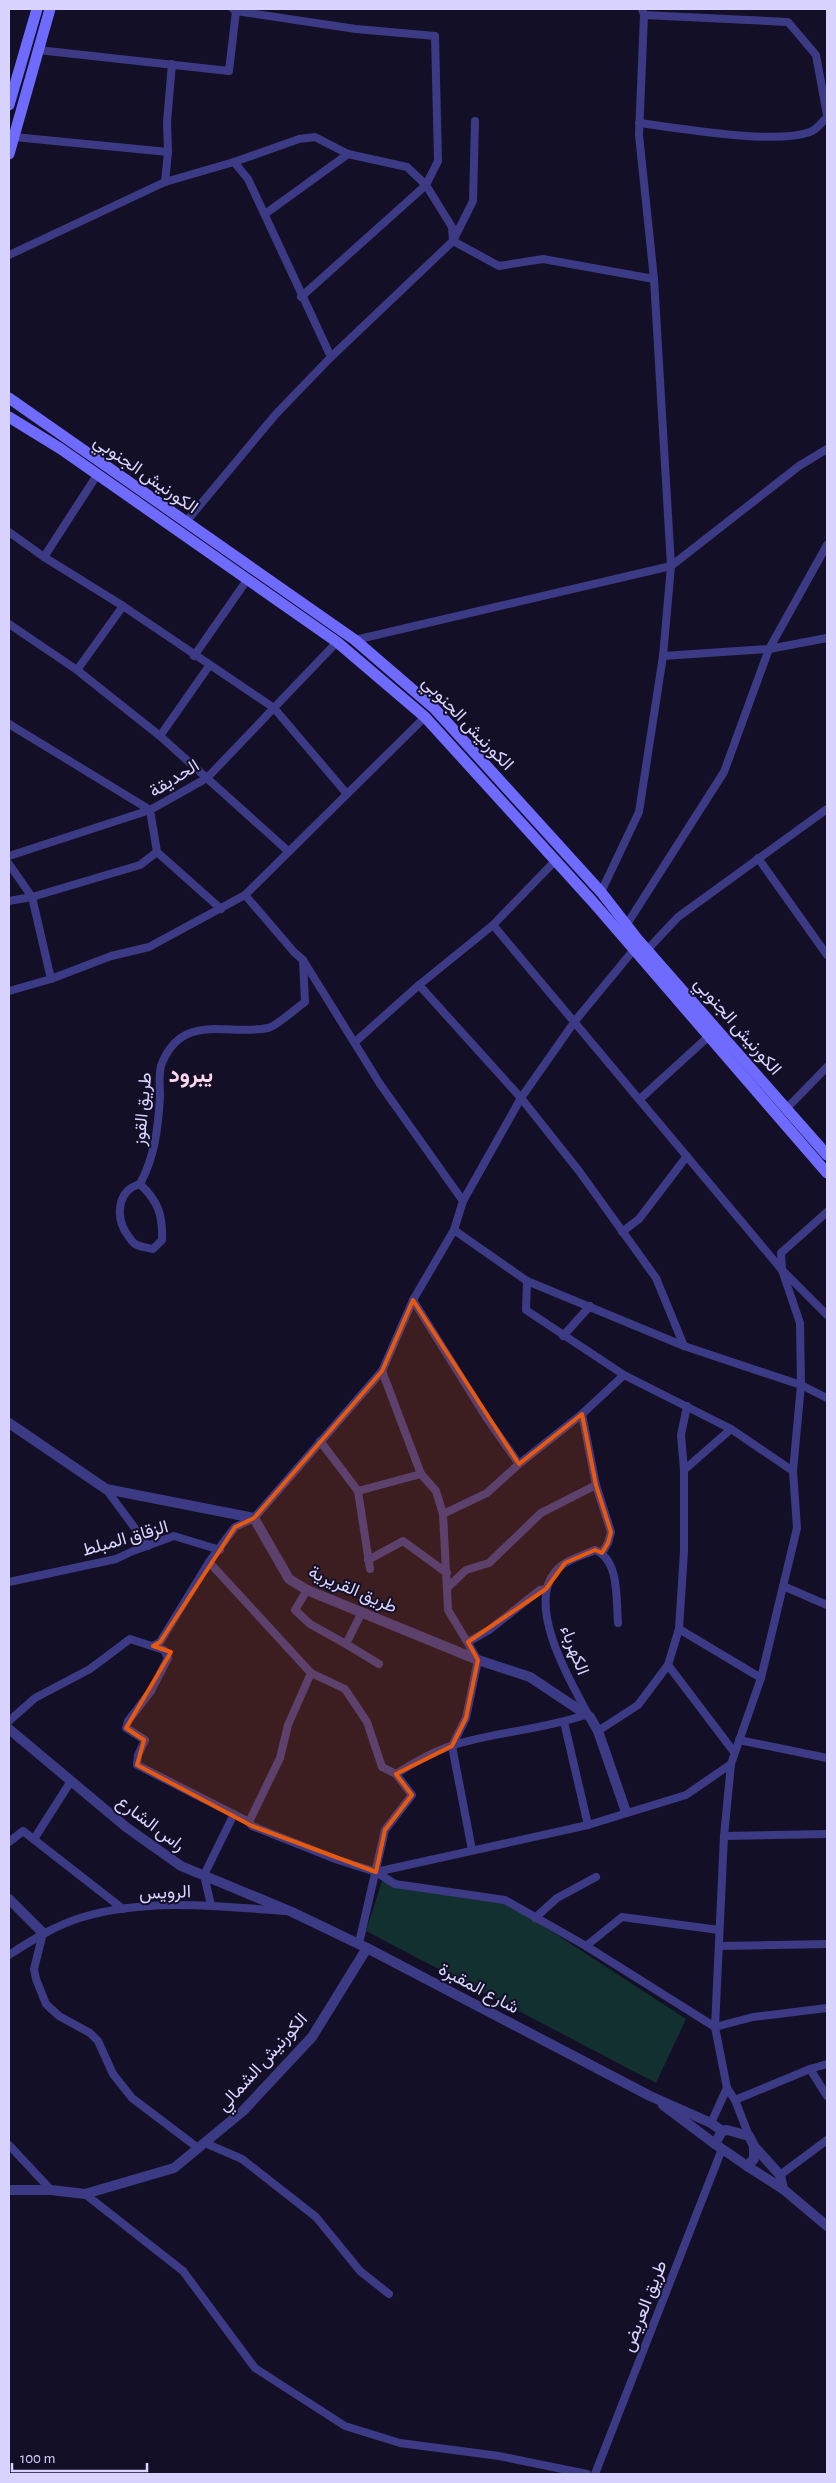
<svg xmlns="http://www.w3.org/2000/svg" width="836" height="2483" font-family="'Alegreya Sans',Vazirmatn,sans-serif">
<rect width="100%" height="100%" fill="#130f26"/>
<polygon fill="#12302f" points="382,1881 495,1898 513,1906 686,2019 656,2083 366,1931"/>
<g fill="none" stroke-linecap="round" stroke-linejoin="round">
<g stroke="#3d3a85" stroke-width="8">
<polyline points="236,11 356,29 435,36 438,161 426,185 301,297"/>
<polyline points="644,15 788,22 816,55 827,115"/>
<polyline points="38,50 229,71 236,11 233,9"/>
<path d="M 639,123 C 680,128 774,145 810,132 C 817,130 822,122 827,117"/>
<polyline points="14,137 168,152 165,182"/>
<polyline points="168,152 167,122 172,64"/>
<polyline points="234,162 248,179 331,357"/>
<polyline points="265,214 348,154"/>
<polyline points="9,255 165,182 234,162 299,139 315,137 348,154 407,167 426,185 452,227 453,241 499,266 543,259 654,279"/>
<polyline points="185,523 276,414 331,357 453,241 473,201 475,121"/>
<polyline points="9,532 44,557 123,606 274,708 347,794"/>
<polyline points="44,557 97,475"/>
<polyline points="9,624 77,670 160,736 288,851"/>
<polyline points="355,640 671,566 799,466 827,449"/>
<polyline points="194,656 247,580"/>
<polyline points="663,656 769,649 827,638"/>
<polyline points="77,670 123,606"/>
<polyline points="9,724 150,810 157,852 221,909"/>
<polyline points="160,736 209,666"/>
<polyline points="9,856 150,810 207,778 337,642"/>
<polyline points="758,858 827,955"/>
<polyline points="9,864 32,897 51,979"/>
<polyline points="601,892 639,812 663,656 671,566 654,279 639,135 644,15 642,9"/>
<polyline points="245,895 294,952 303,960 380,1084 463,1201"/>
<polyline points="9,901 32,897 140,865 157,852"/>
<polyline points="627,924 724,772 769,649 827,545"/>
<polyline points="493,925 782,1270 827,1315"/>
<polyline points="647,950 678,917 827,809"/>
<polyline points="419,985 521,1098 579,1171 656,1278 684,1346"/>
<polyline points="9,991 51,979 111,956 149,947 245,895 425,717"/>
<polyline points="355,1042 419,985 493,925 556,860"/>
<polyline points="640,1099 709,1036"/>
<polyline points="786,1109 827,1067"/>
<path d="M 140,1184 C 158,1201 163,1215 162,1240 L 153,1249 C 148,1248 142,1247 137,1245 C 134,1244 131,1240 129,1237 C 115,1219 116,1191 140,1184 C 155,1156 158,1128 160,1097 C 160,1086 158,1072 162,1063 C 183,1012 227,1036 268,1028 C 277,1026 296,1008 305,1002 L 303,960"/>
<polyline points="454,1230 527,1281 684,1346 801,1385 827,1398"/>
<polyline points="622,1232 639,1219 687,1156"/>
<polyline points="527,1281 526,1310 624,1375 731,1429 793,1471"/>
<polyline points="413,1300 486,1417 519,1464"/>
<polyline points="563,1336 590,1306"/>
<polyline points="382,1371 421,1474 436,1491 443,1514 448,1610 478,1660 466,1718 452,1746 472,1850"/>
<polyline points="582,1414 596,1485 611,1532 608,1543 602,1553"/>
<polyline points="320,1441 358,1491 370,1569"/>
<polyline points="684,1470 731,1429"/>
<polyline points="106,1489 148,1546"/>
<polyline points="358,1491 421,1474"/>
<polyline points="443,1514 487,1493 519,1464 582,1414 624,1375"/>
<polyline points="368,1560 403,1541 447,1573"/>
<polyline points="209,1562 311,1673 345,1689 367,1722 382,1767 396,1774 412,1795 385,1830 359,1943"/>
<polyline points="9,1582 116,1559 133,1551 174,1536 220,1550"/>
<polyline points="783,1586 827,1605"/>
<polyline points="447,1588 466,1570 489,1563 541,1513 596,1485"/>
<polyline points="307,1590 295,1610 310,1624 346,1644 362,1612"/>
<polyline points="679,1629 761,1678"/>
<polyline points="468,1642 489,1630 540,1590 546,1589"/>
<polyline points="346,1644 379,1664"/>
<polyline points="153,1646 160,1642 209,1562 235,1527 254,1518 382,1371 413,1300 454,1230 463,1201 521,1098 575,1021 636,947"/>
<polyline points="668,1665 734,1752"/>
<path d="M 589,1716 C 571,1683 526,1607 555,1572 C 564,1560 582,1556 595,1550 C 620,1560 616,1600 618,1623"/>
<polyline points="9,1721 35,1698 90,1669 130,1639 164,1650 168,1658 151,1691 128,1721 126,1728 145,1740 138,1755 137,1765 249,1822 252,1826 338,1860 376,1872 588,1825 686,1795 731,1764"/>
<polyline points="564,1722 588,1825"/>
<polyline points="598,1731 638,1705 668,1665 679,1629 684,1551 684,1470 681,1435 687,1406"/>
<polyline points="739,1740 827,1758"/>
<path d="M 396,1774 C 413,1763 431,1753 450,1746 C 494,1732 541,1730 585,1715"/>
<polyline points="249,1822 280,1758 288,1725 311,1673"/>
<polyline points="724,1836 827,1834"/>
<polyline points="34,1839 71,1781"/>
<polyline points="9,1842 23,1831 123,1909"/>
<polyline points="376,1872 395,1884 505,1900 586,1946 715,2027 753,2017 827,2008"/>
<polyline points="211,1905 204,1875 234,1814"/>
<polyline points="535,1918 557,1898 596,1877"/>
<polyline points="43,1933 34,1969 36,1979 46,2004 59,2016 90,2033 98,2041 113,2074 132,2098 198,2148"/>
<polyline points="586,1946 622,1917 719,1930"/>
<polyline points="719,1946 827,1944"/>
<path d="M 9,1955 C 32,1940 56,1925 83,1917 C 148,1898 218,1906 284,1911"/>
<polyline points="810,2069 827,2096"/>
<polyline points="735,2100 810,2069 827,2064"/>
<polyline points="711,2123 727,2088"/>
<polyline points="749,2136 735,2100 727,2088 715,2027 724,1836 731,1764 761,1678 797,1528 793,1471 801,1385 800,1323 782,1270 781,1253 827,1212"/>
<polyline points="205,2143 242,2159 316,2217 360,2271 389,2294"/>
<polyline points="9,2145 51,2190"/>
<polyline points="780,2175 827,2140"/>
<polyline points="85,2194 183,2271 255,2368 345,2426 400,2443 499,2456 587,2474"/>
<polyline points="595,2474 722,2149"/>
</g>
<g stroke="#3d3a85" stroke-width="10">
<polyline points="9,1423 106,1489 254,1518 289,1579 307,1590 478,1660 530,1677 590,1717 598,1731 626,1812"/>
<polyline points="9,1729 126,1827 181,1866 292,1912 367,1948 650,2096 711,2123 722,2131"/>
<polyline points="9,1899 43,1933"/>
<polyline points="663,2105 715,2144"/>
<polygon points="727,2130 749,2136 754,2146 754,2159 747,2166 715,2144 722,2131"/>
<polyline points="754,2146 780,2175 783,2189"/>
<polyline points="747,2166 783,2189 827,2226"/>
<polyline points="9,2190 51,2190 85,2194 174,2168 243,2111 312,2037 367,1948"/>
</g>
<g stroke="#6f6bff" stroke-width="11">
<polyline points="9,105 37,9"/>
<polyline points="9,154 50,9"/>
<polyline points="9,398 355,640 434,708 601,892 639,941 827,1155"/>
<polyline points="9,417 61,449 337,642 425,717 593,902 827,1173"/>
</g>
</g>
<path fill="#e8590c" fill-opacity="0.2" stroke="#e8590c" stroke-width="4" stroke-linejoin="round" d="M 413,1300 L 519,1464 L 582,1414 L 596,1485 L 611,1532 L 608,1543 L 602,1553 L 595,1550 L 565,1563 L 546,1589 L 468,1642 L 478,1660 L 466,1718 L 452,1746 L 396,1774 L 412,1795 L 385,1830 L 376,1872 L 252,1826 L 137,1765 L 144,1740 L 126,1728 L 171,1652 L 153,1646 L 160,1642 L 235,1527 L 254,1518 L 382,1371 Z"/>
<g text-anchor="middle" stroke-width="4" stroke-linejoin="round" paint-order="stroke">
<g font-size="18" fill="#d9d4ff" stroke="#130f26">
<text transform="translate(146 474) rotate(35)" y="6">الكورنيش الجنوبي</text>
<text transform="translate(468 723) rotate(46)" y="6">الكورنيش الجنوبي</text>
<text transform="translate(174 778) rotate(-32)" y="6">الحديقة</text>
<text transform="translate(738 1026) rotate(49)" y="6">الكورنيش الجنوبي</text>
<text transform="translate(142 1109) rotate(-85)" y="6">طريق القوز</text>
<text transform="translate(125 1538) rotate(-16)" y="6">الزقاق المبلط</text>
<text transform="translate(353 1589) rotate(23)" y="6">طريق القريرية</text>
<text transform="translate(575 1650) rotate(69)" y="6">الكهرباء</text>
<text transform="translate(151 1823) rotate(37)" y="6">راس الشارع</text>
<text transform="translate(165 1892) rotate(-2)" y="6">الرويس</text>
<text transform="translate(479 1988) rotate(28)" y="6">شارع المقبرة</text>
<text transform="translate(262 2062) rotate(-48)" y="6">الكورنيش الشمالي</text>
<text transform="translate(644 2306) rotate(-69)" y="6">طريق العريض</text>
</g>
<g font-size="22" font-weight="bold" fill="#ffd6f0" stroke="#130f26">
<text x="191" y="1082">يبرود</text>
</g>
</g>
<rect width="836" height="2483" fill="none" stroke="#d9d4ff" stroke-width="20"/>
<path d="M12 2463v8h135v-8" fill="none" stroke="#d9d4ff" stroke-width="2.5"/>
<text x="20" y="2463" font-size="15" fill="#d9d4ff" stroke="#130f26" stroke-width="4" paint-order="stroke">100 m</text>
</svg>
